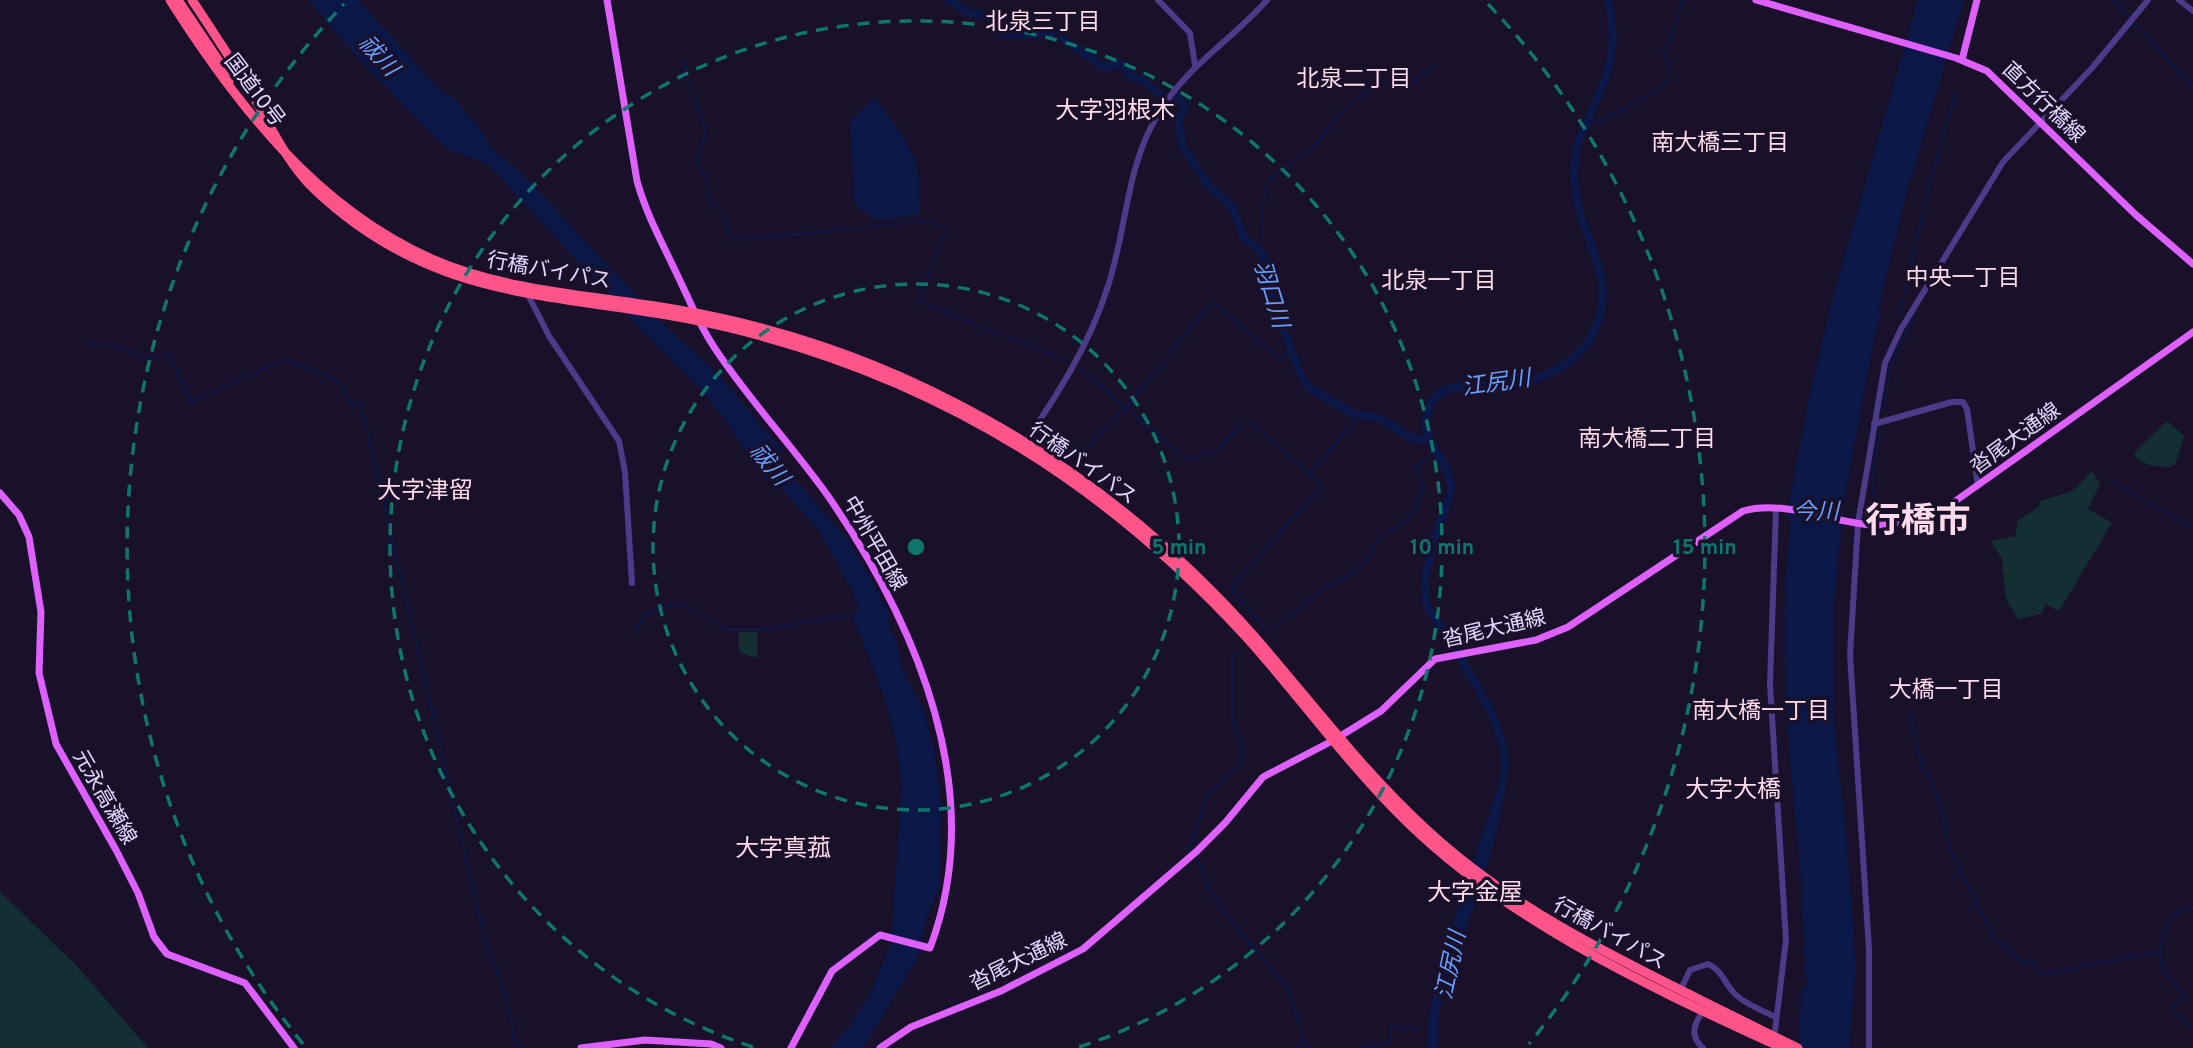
<svg xmlns="http://www.w3.org/2000/svg" width="2193" height="1048" font-family="Overpass,'Noto Sans JP',sans-serif">
<rect width="100%" height="100%" fill="#191029"/>
<g fill="#132f33">
<path d="M 2167,421 L 2184,436 L 2176,463 L 2171,467 C 2157,467 2139,466 2134,453 Z"/>
<polygon points="2092,471 2100,484 2088,509 2112,523 2059,611 2046,604 2042,614 2018,619 2006,599 2002,559 1991,541 2016,536 2017,521 2039,507 2040,501 2073,491"/>
<polygon points="739,632 757,632 757,658 739,652"/>
<polygon points="0,892 75,964 148,1048 0,1048"/>
</g>
<g fill="#0b1747">
<polygon points="308,0 358,0 438,88 453,98 477,124 490,146 524,176 668,329 716,372 782,449 780,463 846,537 871,579 890,616 888,623 897,642 902,668 924,712 935,754 941,804 940,888 928,914 918,958 863,1048 830,1048 848,1028 870,994 891,944 902,786 896,741 884,696 853,617 858,608 853,592 818,529 777,484 765,479 756,468 724,418 696,384 645,334 488,164 449,150 435,137 367,68"/>
<path d="M 1918,0 L 1964,0 L 1905,199 L 1879,308 L 1881,316 L 1876,329 L 1844,501 L 1834,603 L 1833,715 L 1846,832 L 1856,967 L 1849,1048 L 1799,1048 L 1801,992 L 1808,982 L 1803,970 L 1806,962 L 1802,950 L 1805,946 C 1801,912 1802,878 1798,845 C 1787,736 1778,630 1791,521 L 1787,514 L 1809,398 L 1833,297 Z"/>
<polygon points="875,98 903,136 915,160 919,179 920,212 917,216 876,220 855,205 850,122"/>
<path d="M 1508,756 C 1510,795 1483,886 1468,923 C 1452,960 1434,1007 1439,1048 L 1428,1048 L 1428,1021 L 1444,950 Z"/>
</g>
<g fill="none" stroke-linecap="round" stroke-linejoin="round">
<g stroke="#0b1747" stroke-width="2">
<polyline points="2113,0 2129,17"/>
<polyline points="2133,21 2193,88"/>
<path d="M 684,59 C 685,68 686,78 689,87 C 699,117 714,125 697,156 L 701,172 L 705,175"/>
<path d="M 1337,116 L 1380,81 L 1386,80 C 1408,93 1417,78 1436,65"/>
<path d="M 1588,119 L 1599,123 C 1615,109 1667,95 1670,71 C 1671,63 1665,57 1663,50 C 1680,33 1672,19 1684,0"/>
<polyline points="706,178 710,201 717,209"/>
<path d="M 1269,180 C 1292,161 1321,146 1335,118"/>
<polyline points="722,210 732,240 861,228"/>
<polyline points="931,222 947,228"/>
<polyline points="866,227 926,221"/>
<polyline points="944,234 919,301 1002,336"/>
<polyline points="1263,238 1262,208 1266,187"/>
<polyline points="1905,294 1930,182 1956,92"/>
<polyline points="1901,314 1903,301"/>
<polyline points="1009,337 1068,362"/>
<polyline points="90,344 113,345 146,359 170,356 191,402 285,359 338,381 353,406 361,403 484,936 507,998 515,1041 523,1048"/>
<polyline points="1170,352 1213,302 1279,359 1286,352"/>
<polyline points="1081,369 1121,404"/>
<polyline points="1126,407 1168,358"/>
<polyline points="1883,410 1892,361 1913,319"/>
<polyline points="1251,422 1322,486 1231,588 1268,632 1328,586 1353,573 1371,555 1377,540 1410,518 1424,487 1417,467 1424,460"/>
<polyline points="1082,453 1125,407 1187,460 1219,450 1242,423"/>
<polyline points="1310,473 1359,416"/>
<polyline points="2111,481 2193,528"/>
<polyline points="1877,515 1872,478 1880,430"/>
<polyline points="636,632 645,614 665,607 684,605 729,630 758,630 856,614"/>
<polyline points="1910,713 1922,767 1931,779 1942,811 1950,850 1993,936 2023,964 2032,961 2039,975 2160,951"/>
<polyline points="1221,781 1236,769 1244,753 1232,719 1232,658 1240,651"/>
<polyline points="1189,852 1207,796 1217,785"/>
<path d="M 1197,857 C 1213,911 1254,944 1286,987 C 1294,998 1296,1019 1302,1033"/>
<path d="M 2193,908 C 2170,903 2156,947 2162,965 C 2167,976 2178,987 2185,997 L 2175,1004 L 2174,1013 L 2193,1028"/>
<polyline points="1296,1048 1305,1038 1310,1048"/>
<polyline points="1366,1048 1391,1041 1391,1026 1419,1030"/>
</g>
<g stroke="#0b1747" stroke-width="8">
<polyline points="949,0 968,12 987,16 1003,34 1036,35 1048,31 1054,34"/>
<polyline points="1063,39 1086,55"/>
<polyline points="1091,58 1102,67 1123,64 1132,78 1141,79 1161,95"/>
<polyline points="1176,96 1185,105 1179,120 1182,146 1209,186 1233,208 1243,237 1261,252 1271,276 1277,314 1302,378 1311,389 1353,414 1379,418 1411,438 1428,440"/>
<path d="M 1504,775 C 1513,727 1452,648 1427,606 C 1420,574 1434,544 1443,514 C 1446,506 1450,496 1451,488 C 1451,462 1424,447 1426,420 C 1430,377 1478,387 1508,384 C 1543,381 1579,364 1594,331 C 1614,289 1595,259 1582,220 C 1574,197 1572,169 1577,146 C 1579,138 1584,130 1587,122 C 1601,90 1616,61 1612,26 C 1611,17 1611,8 1607,0"/>
</g>
<g stroke="#4b3b88" stroke-width="6">
<polyline points="1158,0 1190,33 1195,65"/>
<polyline points="2179,0 2193,11"/>
<polyline points="526,291 549,336 619,441 625,472 632,583"/>
<polyline points="1874,424 1952,402 1963,402 1967,409 1978,486"/>
<path d="M 1024,444 C 1057,395 1089,346 1107,289 C 1127,231 1125,170 1157,116 C 1185,67 1231,41 1267,0"/>
<path d="M 1680,991 L 1690,970 L 1708,964 C 1722,970 1725,984 1735,994 C 1746,1005 1762,1010 1775,1017"/>
<polyline points="1774,1039 1786,940 1770,684 1776,509"/>
<path d="M 1703,1048 C 1689,1036 1694,1023 1704,1010"/>
<polyline points="1869,1048 1869,949 1850,655 1858,523 1885,363 1901,329 2003,162 2092,68 2148,0"/>
</g>
<g stroke="#dd60ff" stroke-width="7">
<path d="M 607,0 L 637,181 C 645,210 659,237 672,264 C 687,294 699,326 718,353 C 752,403 793,447 828,496 C 917,625 989,792 930,948 L 880,935 L 832,971 L 791,1048"/>
<polyline points="1756,0 1956,58 1987,71 2136,215 2193,264"/>
<polyline points="1962,60 1977,0"/>
<polyline points="0,493 19,515 29,537 41,612 39,673 56,744 116,850 138,893 154,937 167,954 245,983 294,1048"/>
<polyline points="581,1048 645,1040 711,1044 721,1048"/>
<path d="M 880,1048 L 911,1027 L 1001,991 L 1083,949 L 1197,851 L 1225,823 L 1263,777 L 1334,740 L 1381,711 L 1435,659 L 1536,640 L 1568,627 L 1743,511 C 1784,499 1832,523 1873,525 C 1898,526 1924,516 1947,507 L 2193,332"/>
</g>
<g stroke="#fe5489" stroke-width="9">
<path d="M 170,0 C 236,104 316,208 432,259 C 508,292 592,295 673,309 C 782,327 890,365 987,420 C 1087,476 1178,550 1254,636 C 1310,700 1361,769 1424,827 C 1523,920 1649,973 1769,1034"/>
<polyline points="178,0 231,79"/>
<path d="M 192,0 C 212,30 232,60 250,91 C 270,124 286,162 314,189 C 444,313 576,289 734,329 C 836,354 933,394 1022,449 C 1106,501 1180,565 1247,638 C 1301,698 1349,766 1408,823 C 1508,920 1641,983 1767,1041"/>
</g>
<g stroke="#fe5489" stroke-width="9">
<polyline points="1769,1034 1798,1048"/>
<polyline points="1767,1041 1783,1048"/>
</g>
</g>
<g fill="none" stroke="#0f766e" stroke-width="3.5" stroke-dasharray="12 9">
<circle cx="916" cy="547" r="263"/>
<path d="M753 1047A526 526 0 1 1 1079 1047"/>
<path d="M303 1044A789 789 0 0 1 344 4M1488 4A789 789 0 0 1 1529 1044"/>
</g>
<g text-anchor="middle" stroke-width="7" stroke-linejoin="round" paint-order="stroke">
<g font-size="21" fill="#e3d8ff" stroke="#191029">
<text transform="translate(255 90) rotate(53)" y="7">国道10号</text>
<text transform="translate(2044 102) rotate(44)" y="7">直方行橋線</text>
<text transform="translate(549 270) rotate(10)" y="7">行橋バイパス</text>
<text transform="translate(2015 438) rotate(-36)" y="7">沓尾大通線</text>
<text transform="translate(1083 463) rotate(35)" y="7">行橋バイパス</text>
<text transform="translate(875 543) rotate(60)" y="7">中州平田線</text>
<text transform="translate(1494 628) rotate(-13)" y="7">沓尾大通線</text>
<text transform="translate(105 797) rotate(60)" y="7">元永高瀬線</text>
<text transform="translate(1610 933) rotate(29)" y="7">行橋バイパス</text>
<text transform="translate(1018 961) rotate(-26)" y="7">沓尾大通線</text>
</g>
<g font-size="23" fill="#ffdaeb" stroke="#191029">
<text x="1043" y="29">北泉三丁目</text>
<text x="1354" y="86">北泉二丁目</text>
<text x="1720" y="150">南大橋三丁目</text>
<text x="1963" y="285">中央一丁目</text>
<text x="1439" y="288">北泉一丁目</text>
<text x="1647" y="446">南大橋二丁目</text>
<text x="1946" y="697">大橋一丁目</text>
<text x="1761" y="718">南大橋一丁目</text>
</g>
<g font-size="23" font-style="italic" fill="#679fff" stroke="#191029">
<text transform="translate(379 55) rotate(47)" y="8">祓川</text>
<text transform="translate(1272 294) rotate(73)" y="8">羽口川</text>
<text transform="translate(1496 382) rotate(-8)" y="8">江尻川</text>
<text transform="translate(770 464) rotate(50)" y="8">祓川</text>
<text x="1816" y="519">今川</text>
<text transform="translate(1450 965) rotate(-78)" y="8">江尻川</text>
</g>
<g font-size="24" fill="#ffdaeb" stroke="#191029">
<text x="1115" y="118">大字羽根木</text>
<text x="425" y="498">大字津留</text>
<text x="1733" y="797">大字大橋</text>
<text x="783" y="856">大字真菰</text>
<text x="1475" y="900">大字金屋</text>
</g>
<g font-size="35" font-weight="bold" fill="#ffdaeb" stroke="#191029">
<text x="1918" y="532">行橋市</text>
</g>
</g>
<circle cx="916" cy="547" r="10" fill="#0f766e" stroke="#191029" stroke-width="3.5"/>
<g font-size="21" text-anchor="middle" font-weight="bold" fill="#0f766e" stroke="#191029" stroke-width="7" stroke-linejoin="round" paint-order="stroke">
<text x="1179" y="554">5 min</text>
<text x="1442" y="554">10 min</text>
<text x="1705" y="554">15 min</text>
</g>
</svg>
